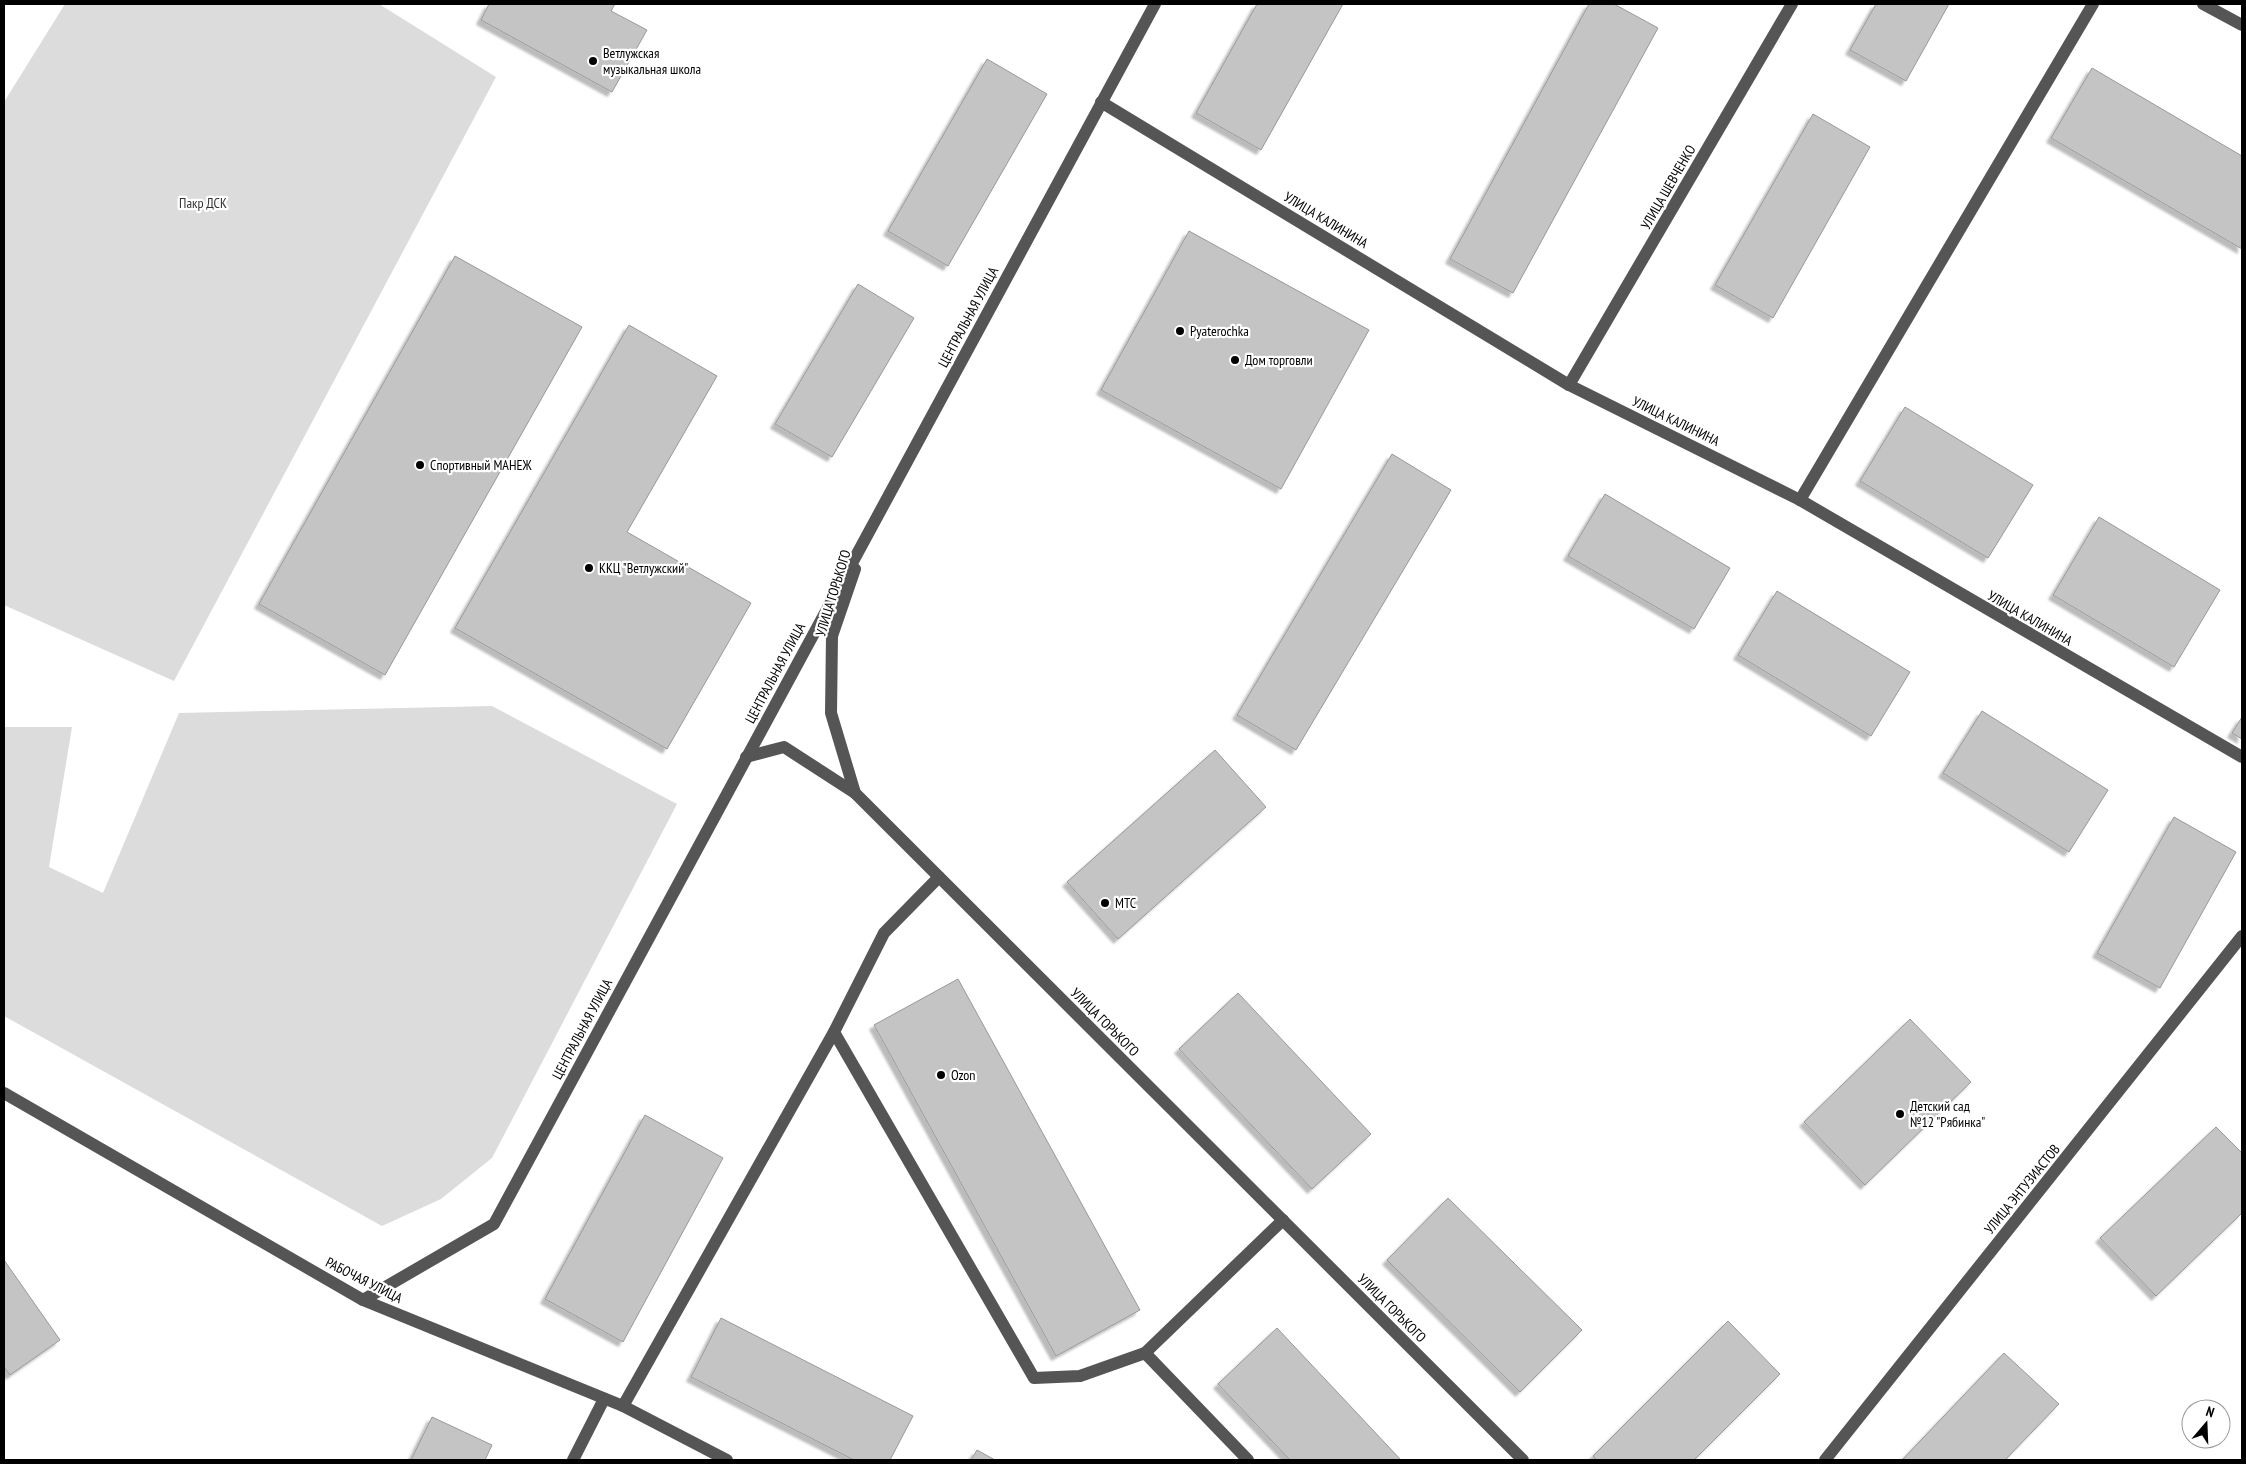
<svg xmlns="http://www.w3.org/2000/svg" width="2246" height="1464" font-family="'PT Sans Narrow',sans-serif">
<defs>
<filter id="shadow"><feDropShadow dx="-4.5" dy="4.5" stdDeviation="1" flood-color="#0004"/></filter>
</defs>
<rect width="100%" height="100%" fill="#fff"/>
<g fill="#dcdcdc">
<polygon points="65,4 379,4 496,77 174,681 4,605 4,102"/>
<polygon points="492,706 677,804 492,1158 441,1199 382,1226 4,1016 4,727 72,727 49,867 103,893 179,713"/>
</g>
<g fill="#c4c4c4" stroke="#999" filter="url(#shadow)">
<polygon points="489,4 615,4 611,11 647,30 612,92 481,20"/>
<polygon points="1257,4 1343,4 1261,150 1196,113"/>
<polygon points="1589,4 1614,4 1658,28 1513,293 1450,259"/>
<polygon points="1876,4 1949,4 1906,81 1850,50"/>
<polygon points="987,59 1047,94 948,266 888,231"/>
<polygon points="2092,68 2242,156 2242,249 2051,138"/>
<polygon points="1813,114 1870,147 1773,318 1715,285"/>
<polygon points="1189,231 1369,330 1281,489 1101,390"/>
<polygon points="455,256 582,327 385,675 259,604"/>
<polygon points="858,284 914,318 832,457 775,424"/>
<polygon points="629,325 717,376 627,532 751,603 667,749 455,628"/>
<polygon points="1905,407 2033,485 1988,558 1860,481"/>
<polygon points="1392,454 1451,490 1296,750 1237,715"/>
<polygon points="1605,494 1730,568 1694,629 1568,556"/>
<polygon points="2099,517 2220,590 2174,667 2053,595"/>
<polygon points="1777,591 1910,672 1871,736 1738,655"/>
<polygon points="1982,711 2108,790 2069,852 1943,773"/>
<polygon points="2242,717 2242,739 2232,733"/>
<polygon points="1215,750 1266,807 1118,939 1067,882"/>
<polygon points="2174,817 2236,852 2160,988 2097,953"/>
<polygon points="958,979 1140,1310 1056,1356 874,1025"/>
<polygon points="1238,993 1371,1134 1312,1189 1179,1049"/>
<polygon points="1910,1019 1971,1082 1865,1185 1804,1122"/>
<polygon points="645,1115 723,1158 623,1342 545,1299"/>
<polygon points="2216,1127 2242,1153 2242,1213 2156,1296 2100,1238"/>
<polygon points="1448,1198 1582,1330 1520,1392 1387,1260"/>
<polygon points="4,1260 60,1340 10,1375 4,1367"/>
<polygon points="721,1318 913,1416 890,1460 854,1460 691,1377"/>
<polygon points="1728,1321 1780,1374 1694,1460 1597,1460 1593,1456"/>
<polygon points="1277,1328 1401,1460 1290,1460 1218,1384"/>
<polygon points="2004,1353 2059,1404 2005,1460 1905,1460 1903,1459"/>
<polygon points="432,1417 492,1445 485,1460 411,1460"/>
<polygon points="977,1450 995,1460 971,1460"/>
</g>
<g fill="none" stroke-linecap="round" stroke-linejoin="round">
<g stroke="#555" stroke-width="12">
<polyline points="2203,4 2242,25"/>
<polyline points="1101,102 1569,385 1800,500 2242,757"/>
<polyline points="1569,385 1792,4"/>
<polyline points="1800,500 2093,4"/>
<polyline points="855,569 832,636 831,713 855,793 1523,1460"/>
<polyline points="746,757 784,747 855,793"/>
<polyline points="834,1032 1034,1378 1080,1376 1145,1353 1248,1460"/>
<polyline points="4,1093 363,1300 623,1406 727,1460"/>
<polyline points="363,1300 494,1224 1155,4"/>
<polyline points="1145,1353 1283,1220"/>
<polyline points="623,1406 834,1032 884,933 939,877"/>
<polyline points="573,1460 604,1399"/>
<polyline points="1825,1460 2242,936"/>
</g>
</g>
<g fill="#000" stroke="#fff" stroke-width="2">
<circle cx="593" cy="61" r="5"/>
<circle cx="1180" cy="331" r="5"/>
<circle cx="1235" cy="360" r="5"/>
<circle cx="420" cy="465" r="5"/>
<circle cx="589" cy="568" r="5"/>
<circle cx="1105" cy="903" r="5"/>
<circle cx="941" cy="1075" r="5"/>
<circle cx="1900" cy="1114" r="5"/>
</g>
<g text-anchor="middle" stroke-width="4.5" stroke-linejoin="round" paint-order="stroke">
<g font-size="14" fill="#000" stroke="#fff" text-anchor="start">
<text x="603" y="58">Ветлужская<tspan x="603" dy="16">музыкальная школа</tspan></text>
<text x="1190" y="336">Pyaterochka</text>
<text x="1245" y="365">Дом торговли</text>
<text x="430" y="470">Спортивный МАНЕЖ</text>
<text x="599" y="573">ККЦ "Ветлужский"</text>
<text x="1115" y="908">МТС</text>
<text x="951" y="1080">Ozon</text>
<text x="1910" y="1111">Детский сад<tspan x="1910" dy="16">№12 "Рябинка"</tspan></text>
</g>
<g font-size="14" fill="#000" stroke="#fff">
<text transform="translate(1668 187) rotate(-60)" y="5">УЛИЦА ШЕВЧЕНКО</text>
<text transform="translate(1326 220) rotate(31)" y="5">УЛИЦА КАЛИНИНА</text>
<text transform="translate(968 317) rotate(-62)" y="5">ЦЕНТРАЛЬНАЯ УЛИЦА</text>
<text transform="translate(1676 421) rotate(26)" y="5">УЛИЦА КАЛИНИНА</text>
<text transform="translate(833 593) rotate(-73)" y="5">УЛИЦА ГОРЬКОГО</text>
<text transform="translate(2030 618) rotate(30)" y="5">УЛИЦА КАЛИНИНА</text>
<text transform="translate(775 673) rotate(-62)" y="5">ЦЕНТРАЛЬНАЯ УЛИЦА</text>
<text transform="translate(1105 1022) rotate(45)" y="5">УЛИЦА ГОРЬКОГО</text>
<text transform="translate(582 1029) rotate(-62)" y="5">ЦЕНТРАЛЬНАЯ УЛИЦА</text>
<text transform="translate(2022 1189) rotate(-51)" y="5">УЛИЦА ЭНТУЗИАСТОВ</text>
<text transform="translate(364 1280) rotate(27)" y="5">РАБОЧАЯ УЛИЦА</text>
<text transform="translate(1392 1308) rotate(45)" y="5">УЛИЦА ГОРЬКОГО</text>
</g>
<g font-size="14" fill="#333" stroke="#fff">
<text x="203" y="208">Пакр ДСК</text>
</g>
</g>
<rect width="2246" height="1464" fill="none" stroke="#000000" stroke-width="10"/>
<g transform="translate(2206 1424) rotate(19)"><circle r="24" fill="#ffffff" stroke="#999999"/>
<path d="M0-4L9 19L0 12L-9 19Z" fill="#000000"/>
<text y="-8" font-size="14" font-weight="bold" text-anchor="middle" fill="#000000">N</text>
</g>
</svg>
